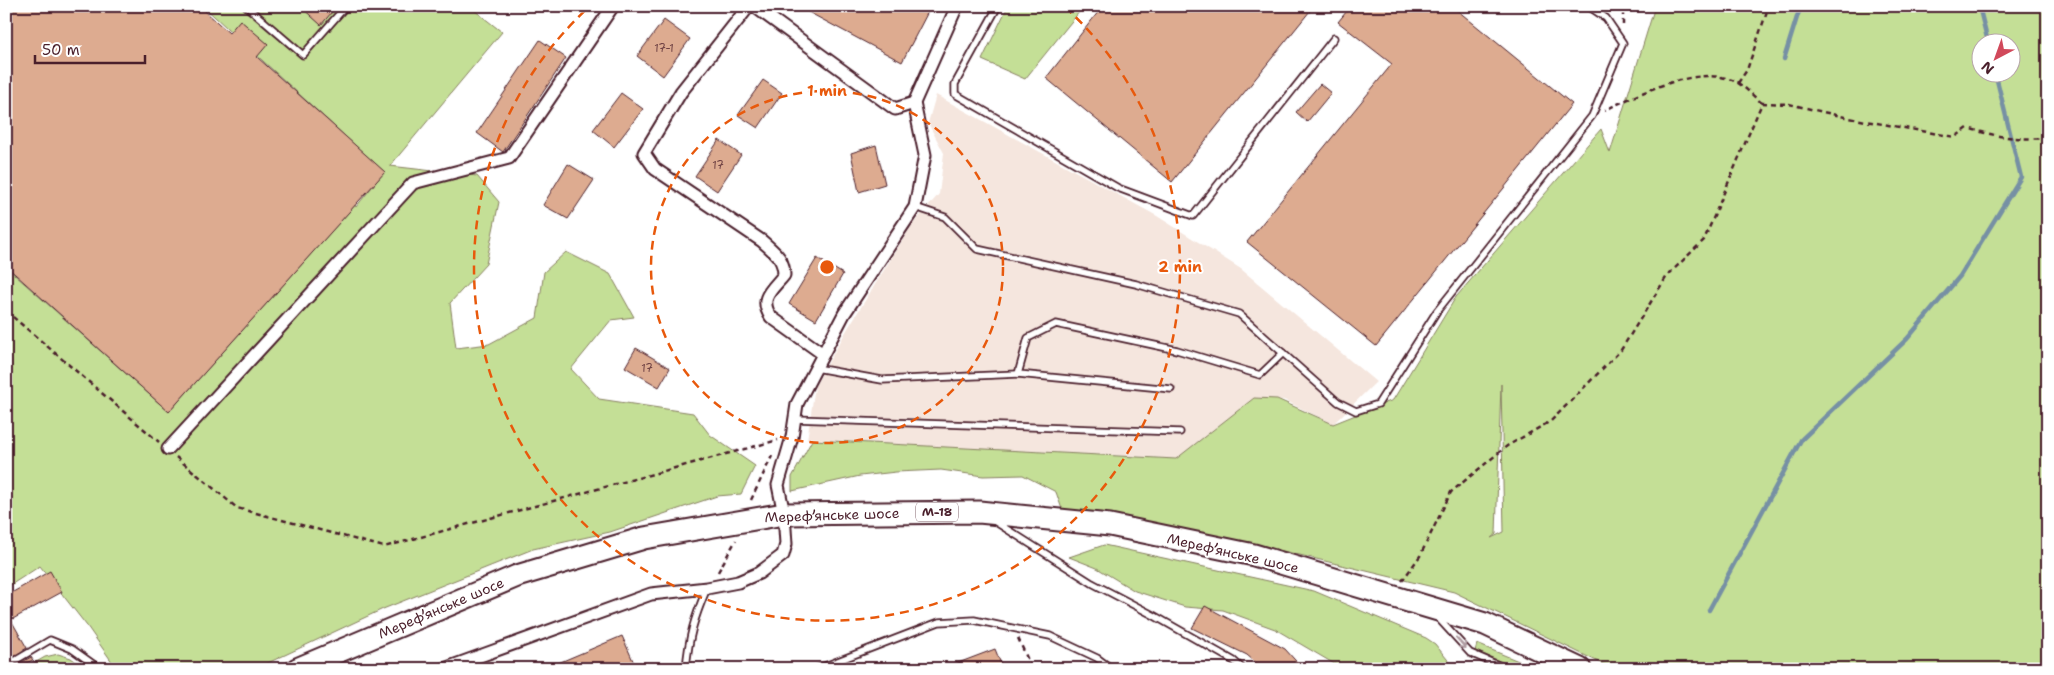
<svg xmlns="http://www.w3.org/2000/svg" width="2054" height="675" font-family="'Shantell Sans',sans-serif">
<rect width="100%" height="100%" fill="#fff"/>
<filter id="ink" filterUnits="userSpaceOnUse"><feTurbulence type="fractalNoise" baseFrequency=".02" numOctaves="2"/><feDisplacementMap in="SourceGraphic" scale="10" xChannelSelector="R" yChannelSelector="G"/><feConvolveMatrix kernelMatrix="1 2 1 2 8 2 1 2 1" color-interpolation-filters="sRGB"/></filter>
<g filter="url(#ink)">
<polygon fill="#f5e6de" points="936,95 1157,216 1241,269 1376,382 1333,424 1284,400 1254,398 1182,459 807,440 815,386 848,328 912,225 939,194 944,153 928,123"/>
<g fill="#c4df96" stroke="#877f60" fill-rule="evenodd">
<polygon points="203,6 469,6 502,32 390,166 477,176 499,202 486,264 450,303 456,348 489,344 537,318 544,272 566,252 610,274 634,317 611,320 571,369 599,399 693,413 710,435 755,466 741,494 717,496 610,532 533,549 383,609 255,669 117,669 87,626 40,566 6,588 6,267 169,412 355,205 356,207 384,172"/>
<polygon points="1008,6 1084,6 1025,79 982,60"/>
<path d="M 1655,6 L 2048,6 L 2048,669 L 1613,669 L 1454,592 L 1262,546 L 1063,512 L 1056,492 L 1023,475 L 983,476 L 941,470 L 896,472 L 860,476 L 792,491 L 792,477 L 812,440 L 1176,459 L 1254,398 L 1277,399 L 1333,424 L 1393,400 L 1456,297 L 1601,129 L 1610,153 ZM 1982,42 L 2012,42 L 2012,72 L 1982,72 ZM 1501,384 L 1504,532 L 1491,538 L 1496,534 Z"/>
<polygon points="1104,545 1314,591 1426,638 1435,644 1455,669 1343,669 1275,629 1223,610 1185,607 1135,591 1097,568 1069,557"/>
<polygon points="1477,644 1538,669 1520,669 1475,651"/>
<polygon points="58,654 71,658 86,669 24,669 45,657"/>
</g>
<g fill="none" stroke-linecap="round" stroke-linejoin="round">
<g stroke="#7690a4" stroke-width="4.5">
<polyline points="1979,6 1988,42"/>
<polyline points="1784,59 1798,14 1802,6"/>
<polyline points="1709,610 1801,440 1907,339 1960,276 2021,177 1995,72"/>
</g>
</g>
<g fill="#ddab90" stroke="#4a1f2b">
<polygon points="6,6 209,6 205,11 229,33 240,20 268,44 257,57 385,172 169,412 6,266"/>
<polygon points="300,6 337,6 321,25"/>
<polygon points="797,6 931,6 902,62"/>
<polygon points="1103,6 1314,6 1172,182 1046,78"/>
<polygon points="1351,6 1452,6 1572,104 1376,346 1247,242 1392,64 1338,22"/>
<polygon points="664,20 690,39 663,76 637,56"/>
<polygon points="540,40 566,58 503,152 477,133"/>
<polygon points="763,80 782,93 758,128 738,115"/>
<polygon points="1320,84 1331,93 1307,122 1296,112"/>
<polygon points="621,93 643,109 614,147 593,130"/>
<polygon points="719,140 741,155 717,191 695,176"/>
<polygon points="876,145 885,184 859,192 851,153"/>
<polygon points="568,164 594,180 568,219 543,205"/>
<polygon points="817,258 843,274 816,320 789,304"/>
<polygon points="636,348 670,368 659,387 625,367"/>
<polygon points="50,571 62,592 11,620 27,648 7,660 6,596"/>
<polygon points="1205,606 1285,649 1303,669 1263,669 1247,655 1192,628"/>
<polygon points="622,636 634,663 620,669 544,669"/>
<polygon points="995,649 1003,669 945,669 945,668"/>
<polygon points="31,657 33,660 12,669 12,668"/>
</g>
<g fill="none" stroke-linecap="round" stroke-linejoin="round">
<g stroke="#4a1f2b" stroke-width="9">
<g id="lane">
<polyline points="246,6 303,55 346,6"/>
<polyline points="998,6 955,84 955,94 1118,188 1193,216 1334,38"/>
<polyline points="915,207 945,217 977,249 1136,284 1239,314 1338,402 1356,411 1378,404 1437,311 1592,116 1623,43 1606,18 1588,6"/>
<polyline points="816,368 882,380 1018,374"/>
<polyline points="1171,389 1018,374 1028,338 1056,324 1177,350 1260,375 1283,353"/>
<polyline points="795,419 1180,432"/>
<polyline points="994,521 1092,583 1153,615 1234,661 1243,669"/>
<polyline points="1438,618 1470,653 1507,669"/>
<polyline points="6,666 50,640 72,649 100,669"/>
<path d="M 686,669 C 689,635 694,619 707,588"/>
<polyline points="817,669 939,622 974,620 1050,636 1097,658 1112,669"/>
</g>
</g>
<g stroke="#4a1f2b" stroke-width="15">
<g id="street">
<path d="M 749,6 L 681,92 L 644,153 L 655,169 L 762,241 C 774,252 784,258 784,275 C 772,290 758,298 771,317 L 823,354"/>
<polyline points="754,6 895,109 914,103"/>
<polyline points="168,449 413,183 509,158 613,6"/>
<polyline points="444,669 651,594 707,588 738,582 759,573 783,555 786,544 784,514 778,485 792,437 797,404 844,314 915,207 925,155 914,103 957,6"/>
</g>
</g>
<g stroke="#4a1f2b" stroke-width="25">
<polyline id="highway" points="297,669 517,576 644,538 784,514 979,512 1110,525 1254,555 1485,624 1580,669"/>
</g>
<g stroke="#4a1f2b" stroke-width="2.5" stroke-dasharray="5 4" stroke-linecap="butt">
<polyline points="1623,25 1623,6"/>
<polyline points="1738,83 1747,70 1767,11 1771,6"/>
<path d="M 1762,103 L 1789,104 L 1849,118 L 1955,137 L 1968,128 C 1996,137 2019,140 2048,138"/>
<polyline points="6,311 159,442"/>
<polyline points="176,457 237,508 384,547 778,440"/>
<polyline points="751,500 772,456"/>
<polyline points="718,572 736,540"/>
<path d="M 1402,581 L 1420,556 L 1451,492 L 1507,446 L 1551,421 L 1621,350 L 1667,276 L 1704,240 L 1762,103 C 1754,97 1746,88 1738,83 C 1701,62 1639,94 1605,110"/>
<polyline points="1018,638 1032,669"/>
</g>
<use href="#lane" stroke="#fff" stroke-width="5.5"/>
<use href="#street" stroke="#fff" stroke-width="11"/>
<use href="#highway" stroke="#fff" stroke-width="21"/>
</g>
<defs><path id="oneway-shaft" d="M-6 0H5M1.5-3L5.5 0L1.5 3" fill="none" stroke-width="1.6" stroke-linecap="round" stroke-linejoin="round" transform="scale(1.25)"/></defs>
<use stroke="#ae9aa0" href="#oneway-shaft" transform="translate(1461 643) rotate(48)"/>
</g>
<g fill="none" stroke="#e8590c" stroke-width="2.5" stroke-dasharray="9 6">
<circle cx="827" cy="267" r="176"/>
<path d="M1065 7A353 353 0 1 1 589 7"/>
</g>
<g text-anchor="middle" stroke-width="4" stroke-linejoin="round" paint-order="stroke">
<g font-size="11" fill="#6f4244">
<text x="664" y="52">17-1</text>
<text x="718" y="169">17</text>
<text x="647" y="372">17</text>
</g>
<rect fill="#fff" stroke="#80626b" stroke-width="1" x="916" y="502.5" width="42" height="19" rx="4"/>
<g font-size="12" font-weight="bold" fill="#4a1f2b">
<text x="937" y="516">М-18</text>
</g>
<g font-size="14" fill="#4a1f2b" stroke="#fff">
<text transform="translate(832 515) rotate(-2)" y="5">Мереф’янське шосе</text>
<text transform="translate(1233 553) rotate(13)" y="5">Мереф’янське шосе</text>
<text transform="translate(441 608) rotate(-23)" y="5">Мереф’янське шосе</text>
</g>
</g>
<circle cx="827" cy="267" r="8" fill="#e8590c" stroke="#fff" stroke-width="2.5"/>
<g font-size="15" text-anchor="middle" font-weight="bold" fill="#e8590c" stroke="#fff" stroke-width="4" stroke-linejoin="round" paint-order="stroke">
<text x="827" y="96">1 min</text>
<text x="1180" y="272">2 min</text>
</g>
<rect width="2054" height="675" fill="none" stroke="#fff" stroke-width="25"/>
<rect x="12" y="12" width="2029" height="650" fill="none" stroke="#4a1f2b" stroke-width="2" filter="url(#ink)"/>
<g transform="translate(1996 58) rotate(221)"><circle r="24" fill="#ffffff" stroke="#b7a5aa"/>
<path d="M0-4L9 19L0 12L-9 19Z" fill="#d1495b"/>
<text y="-8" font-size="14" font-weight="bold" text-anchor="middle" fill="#4a1f2b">N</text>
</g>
<path d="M35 55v8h110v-8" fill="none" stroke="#4a1f2b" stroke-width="2.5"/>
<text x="42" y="55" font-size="15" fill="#4a1f2b" stroke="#ffffff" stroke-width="4" paint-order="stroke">50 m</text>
</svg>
